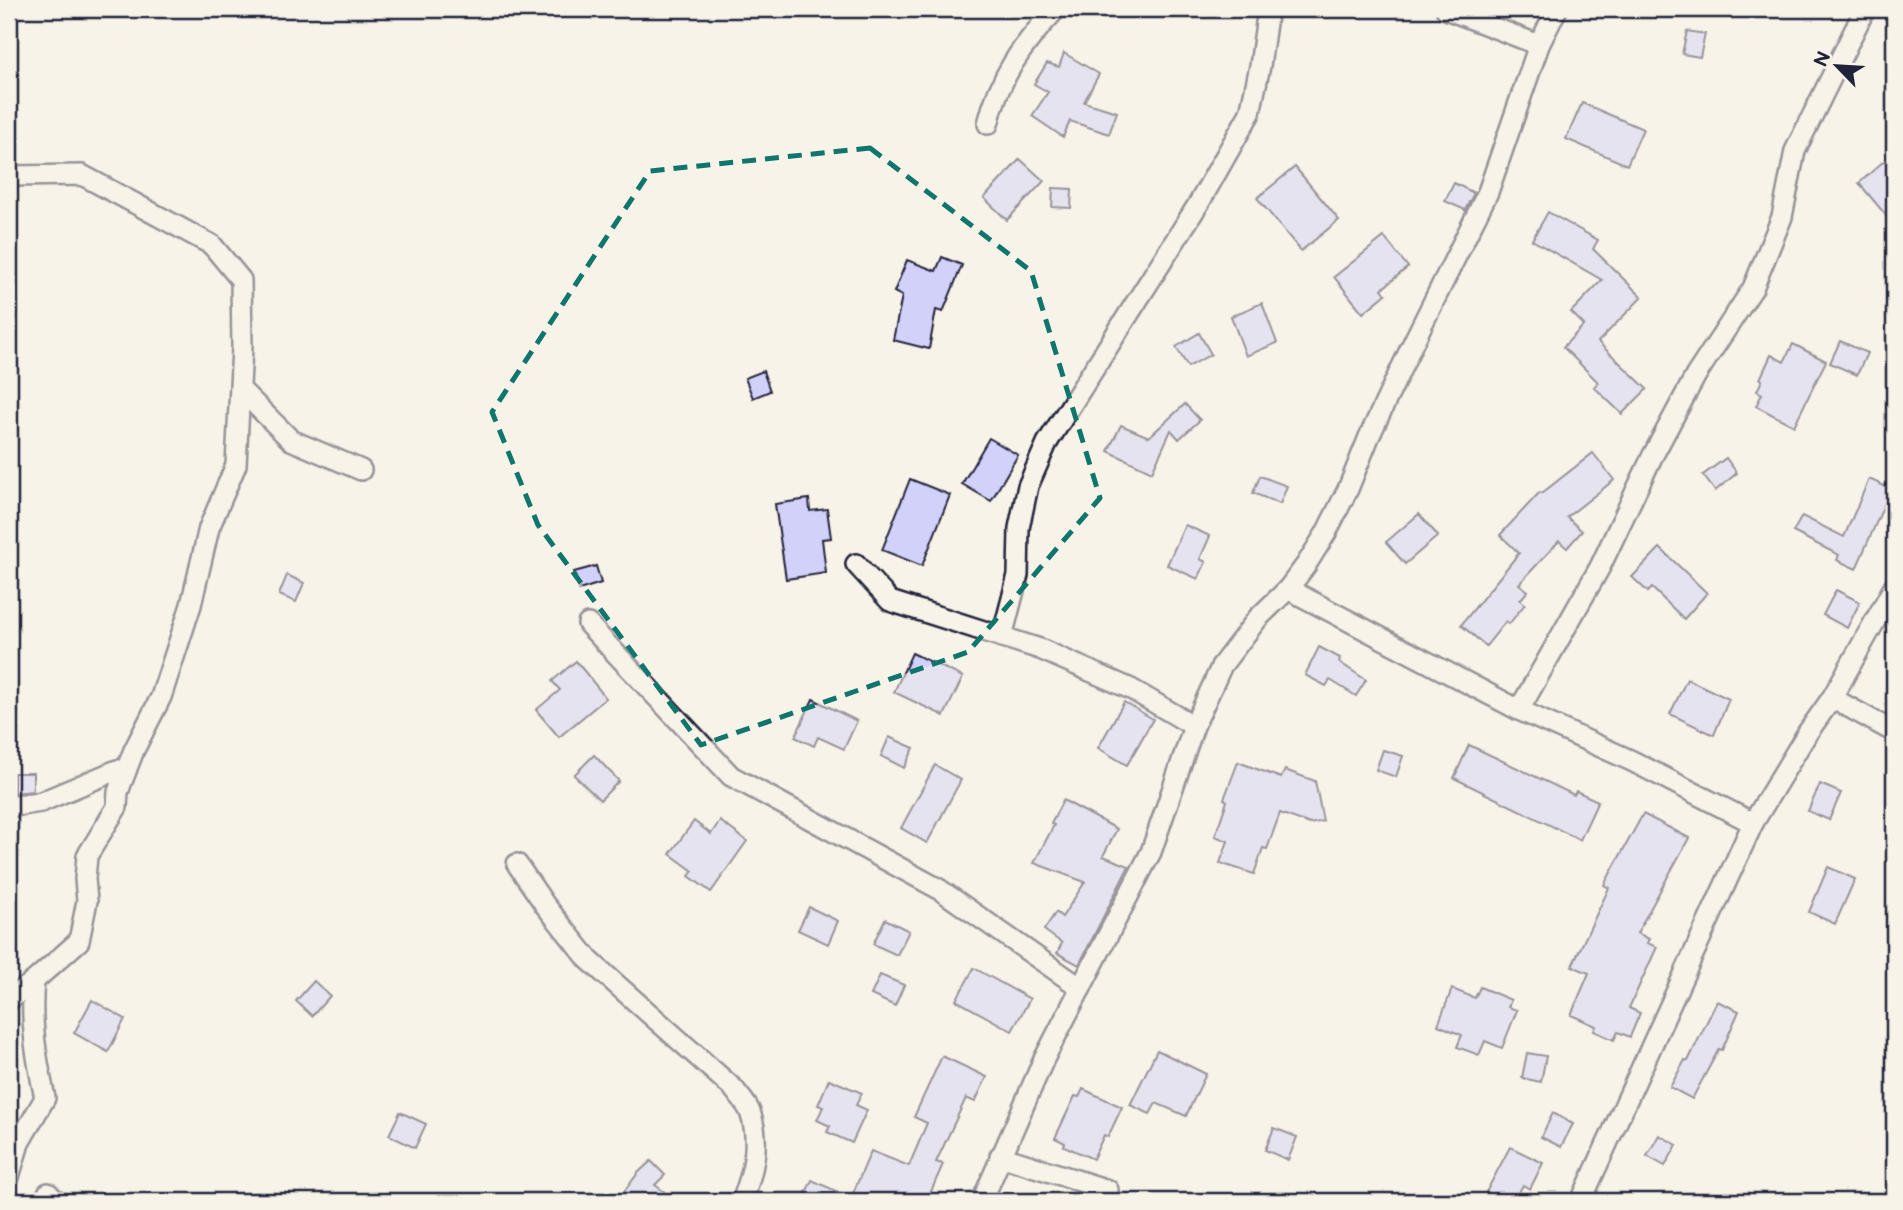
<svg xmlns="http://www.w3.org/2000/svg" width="1903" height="1210" font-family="'Balsamiq Sans',sans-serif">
<rect width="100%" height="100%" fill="#f7f3e8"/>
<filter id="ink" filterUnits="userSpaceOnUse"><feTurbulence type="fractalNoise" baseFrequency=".0143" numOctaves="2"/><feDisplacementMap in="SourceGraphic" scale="14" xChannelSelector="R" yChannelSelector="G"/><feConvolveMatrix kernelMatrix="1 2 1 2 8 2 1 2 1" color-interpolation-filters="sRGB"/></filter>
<g filter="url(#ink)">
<g fill="#d1d1fa" stroke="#22223b" stroke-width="2">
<polygon points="1687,31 1705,34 1700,57 1682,54"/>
<polygon points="1064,53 1099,74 1084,102 1117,112 1109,134 1070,121 1063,137 1032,116 1048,92 1034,84 1047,63 1059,67"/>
<polygon points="1582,103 1643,129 1627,165 1566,139"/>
<polygon points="1894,152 1894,225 1859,183"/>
<polygon points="1020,159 1044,181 1007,220 984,198"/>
<polygon points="1295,167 1339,220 1301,251 1257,198"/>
<polygon points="1454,183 1474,193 1465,210 1445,201"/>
<polygon points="1053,188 1072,189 1071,208 1052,207"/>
<polygon points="1548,212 1598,240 1593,249 1642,297 1598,342 1647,389 1622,414 1594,387 1598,382 1563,347 1584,325 1571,312 1602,280 1532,240"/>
<polygon points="1384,237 1408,267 1382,289 1386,294 1363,313 1334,277"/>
<polygon points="942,257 962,265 943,312 936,310 929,349 893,340 902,296 894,292 907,260 936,271"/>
<polygon points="1262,303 1277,343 1246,356 1231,316"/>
<polygon points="1199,333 1211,354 1188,367 1176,347"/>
<polygon points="1840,341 1867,353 1857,375 1830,363"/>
<polygon points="1793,344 1826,361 1794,426 1756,406 1762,394 1757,391 1762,380 1760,379 1771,355 1784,362"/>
<polygon points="763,371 770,391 753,398 745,378"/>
<polygon points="1185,404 1200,420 1179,439 1171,430 1152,472 1108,451 1121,425 1149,437"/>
<polygon points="989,438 1018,455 991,501 962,484"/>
<polygon points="1593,453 1614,480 1567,517 1582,531 1567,548 1559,541 1519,584 1528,591 1520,600 1525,604 1509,624 1506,621 1486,646 1461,625 1519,553 1500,535 1540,492 1542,493"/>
<polygon points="1726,458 1737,473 1715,491 1703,475"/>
<polygon points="1260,476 1287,486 1280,504 1253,493"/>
<polygon points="910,479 950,495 922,566 882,550"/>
<polygon points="1869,479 1891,489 1856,569 1837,560 1839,555 1793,532 1802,516 1844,537"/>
<polygon points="809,499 810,511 827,509 831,538 822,539 826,573 786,579 775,504"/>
<polygon points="1419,514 1438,536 1405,564 1386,542"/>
<polygon points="1185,525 1210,536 1200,559 1206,562 1198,579 1167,565"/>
<polygon points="1660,548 1707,593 1684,619 1652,588 1648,592 1632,577"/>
<polygon points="596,566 601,583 579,590 574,572"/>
<polygon points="287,575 304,583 296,602 279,595"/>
<polygon points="1836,590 1860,602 1847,628 1823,615"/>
<polygon points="1319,647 1340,658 1339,662 1366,680 1356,696 1330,680 1326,686 1305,675"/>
<polygon points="912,653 963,677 944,716 894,692"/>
<polygon points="576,661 606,698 559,737 536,710 560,690 552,681"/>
<polygon points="1687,679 1729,699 1714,735 1670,714"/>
<polygon points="813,699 857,721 844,749 818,737 814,746 795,737"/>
<polygon points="1124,702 1153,719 1127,765 1098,748"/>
<polygon points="889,737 914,748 904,768 881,756"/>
<polygon points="1469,745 1574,795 1576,791 1598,801 1580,840 1454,778"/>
<polygon points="1383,750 1403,756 1396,777 1376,770"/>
<polygon points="594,755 619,781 600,800 574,775"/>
<polygon points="1238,762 1281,778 1285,770 1315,781 1323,821 1310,824 1280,813 1267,849 1263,848 1254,874 1220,863 1228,841 1215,836 1227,801 1224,799"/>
<polygon points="935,765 961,780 927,843 901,828"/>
<polygon points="14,773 33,773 33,791 14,793"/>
<polygon points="1820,784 1841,793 1829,820 1808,811"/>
<polygon points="1063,800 1117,829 1103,856 1129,866 1079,965 1057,953 1062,943 1044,930 1056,912 1062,917 1085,882 1034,863 1054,825 1051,824"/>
<polygon points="1643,814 1689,838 1637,933 1649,939 1647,943 1657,947 1629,1008 1640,1013 1630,1037 1618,1032 1614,1040 1594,1031 1596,1026 1571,1015 1589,973 1572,966 1609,888 1604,885"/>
<polygon points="694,821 711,834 720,821 747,841 711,892 689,876 693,871 670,854"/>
<polygon points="1828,867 1855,879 1835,924 1809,912"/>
<polygon points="809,907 838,921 828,944 798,930"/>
<polygon points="885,919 909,931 897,955 873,944"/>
<polygon points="974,968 1030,999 1012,1031 956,1000"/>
<polygon points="880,975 904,985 895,1006 871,995"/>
<polygon points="314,981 330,996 312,1016 296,1001"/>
<polygon points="1480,987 1511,1000 1508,1007 1517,1010 1502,1048 1485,1041 1479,1055 1457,1047 1462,1035 1438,1025 1452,989 1475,998"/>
<polygon points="92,1000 125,1019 108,1052 74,1033"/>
<polygon points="1717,1001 1739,1011 1722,1050 1719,1049 1692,1099 1670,1087 1685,1060 1688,1061"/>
<polygon points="1157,1050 1206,1074 1186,1116 1156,1103 1150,1114 1130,1105"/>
<polygon points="1527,1053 1546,1056 1541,1082 1522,1078"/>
<polygon points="942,1056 987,1077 975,1102 966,1098 936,1162 943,1164 927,1201 802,1201 812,1180 851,1198 871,1151 909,1166 927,1123 914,1117"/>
<polygon points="829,1079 862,1093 856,1105 867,1110 852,1143 827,1132 830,1126 817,1120 823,1107 818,1105"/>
<polygon points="1083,1089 1122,1107 1108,1137 1104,1135 1093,1159 1064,1146 1065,1143 1055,1138 1075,1096 1079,1097"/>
<polygon points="400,1112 426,1124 415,1148 389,1135"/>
<polygon points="1553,1113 1573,1124 1561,1147 1541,1137"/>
<polygon points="1274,1128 1297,1137 1288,1160 1265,1150"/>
<polygon points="1659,1135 1677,1145 1665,1166 1647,1156"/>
<polygon points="1510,1147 1543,1163 1530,1189 1523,1185 1514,1201 1498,1201 1485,1194"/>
<polygon points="651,1161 665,1175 655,1185 677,1201 617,1201 638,1173"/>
</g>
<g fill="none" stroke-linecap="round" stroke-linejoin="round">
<g stroke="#22223b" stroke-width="24">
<g id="minor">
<polyline points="1446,9 1539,45"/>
<path d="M 988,124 C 999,77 1023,44 1056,9"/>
<path d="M 9,176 L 82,175 L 212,245 L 241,280 L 242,347 L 236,465 L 209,528 L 191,605 L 161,697 L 134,750 L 118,792 L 117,807 L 87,856 L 85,879 L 87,901 L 79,941 L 34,981 C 30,1022 36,1057 45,1098 L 19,1143 L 9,1177"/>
<polyline points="240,389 291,440 361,470"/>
<polyline points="856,564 890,601 1040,649 1131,689 1194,726"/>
<polyline points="1288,589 1519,710"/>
<polyline points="588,624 731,776 939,889 1081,988"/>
<polyline points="1002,637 1018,575 1019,528 1028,486 1047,443 1199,203 1250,113 1260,66 1268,9"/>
<polyline points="1832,698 1894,587"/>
<polyline points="9,807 41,802 117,770 126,771"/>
<polyline points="1753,823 1632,761 1519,710 1600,567 1652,457 1696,375 1753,288 1782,217 1795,151 1865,9"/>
<path d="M 517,864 L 545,905 L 589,960 L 734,1089 C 739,1096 747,1104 750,1112 C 761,1142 753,1173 742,1201"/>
<polyline points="9,1000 34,981"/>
<polyline points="1000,1156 1108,1190"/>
<polyline points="48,1193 56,1201"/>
<polyline points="982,1201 1044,1059 1151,852 1194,726 1222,665 1258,618 1288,589 1306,565 1326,533 1348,489 1369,437 1414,341 1488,192 1539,45 1557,9"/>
<polyline points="1581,1201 1753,823 1808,732 1832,698 1894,732"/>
</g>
</g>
<use href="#minor" stroke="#f7f3e8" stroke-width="19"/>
</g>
</g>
<path d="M0 0H1903V1210H0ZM 870,148 L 1031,271 L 1100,498 L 968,652 L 701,745 L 538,525 L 492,412 L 650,171 Z" fill="#f7f3e8" fill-opacity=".55" fill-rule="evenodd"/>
<path fill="none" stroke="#0f766e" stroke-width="5" stroke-dasharray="14 9" stroke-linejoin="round" d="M 870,148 L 1031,271 L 1100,498 L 968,652 L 701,745 L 538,525 L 492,412 L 650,171 Z"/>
<rect width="1903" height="1210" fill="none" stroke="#f7f3e8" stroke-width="35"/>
<rect x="18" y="18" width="1868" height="1175" fill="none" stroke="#22223b" stroke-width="2.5" filter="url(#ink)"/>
<g transform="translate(1837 66) rotate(295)" stroke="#f7f3e8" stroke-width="5" paint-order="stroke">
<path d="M0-5L12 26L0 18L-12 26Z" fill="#22223b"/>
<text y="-10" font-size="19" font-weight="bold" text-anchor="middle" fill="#22223b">N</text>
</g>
</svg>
